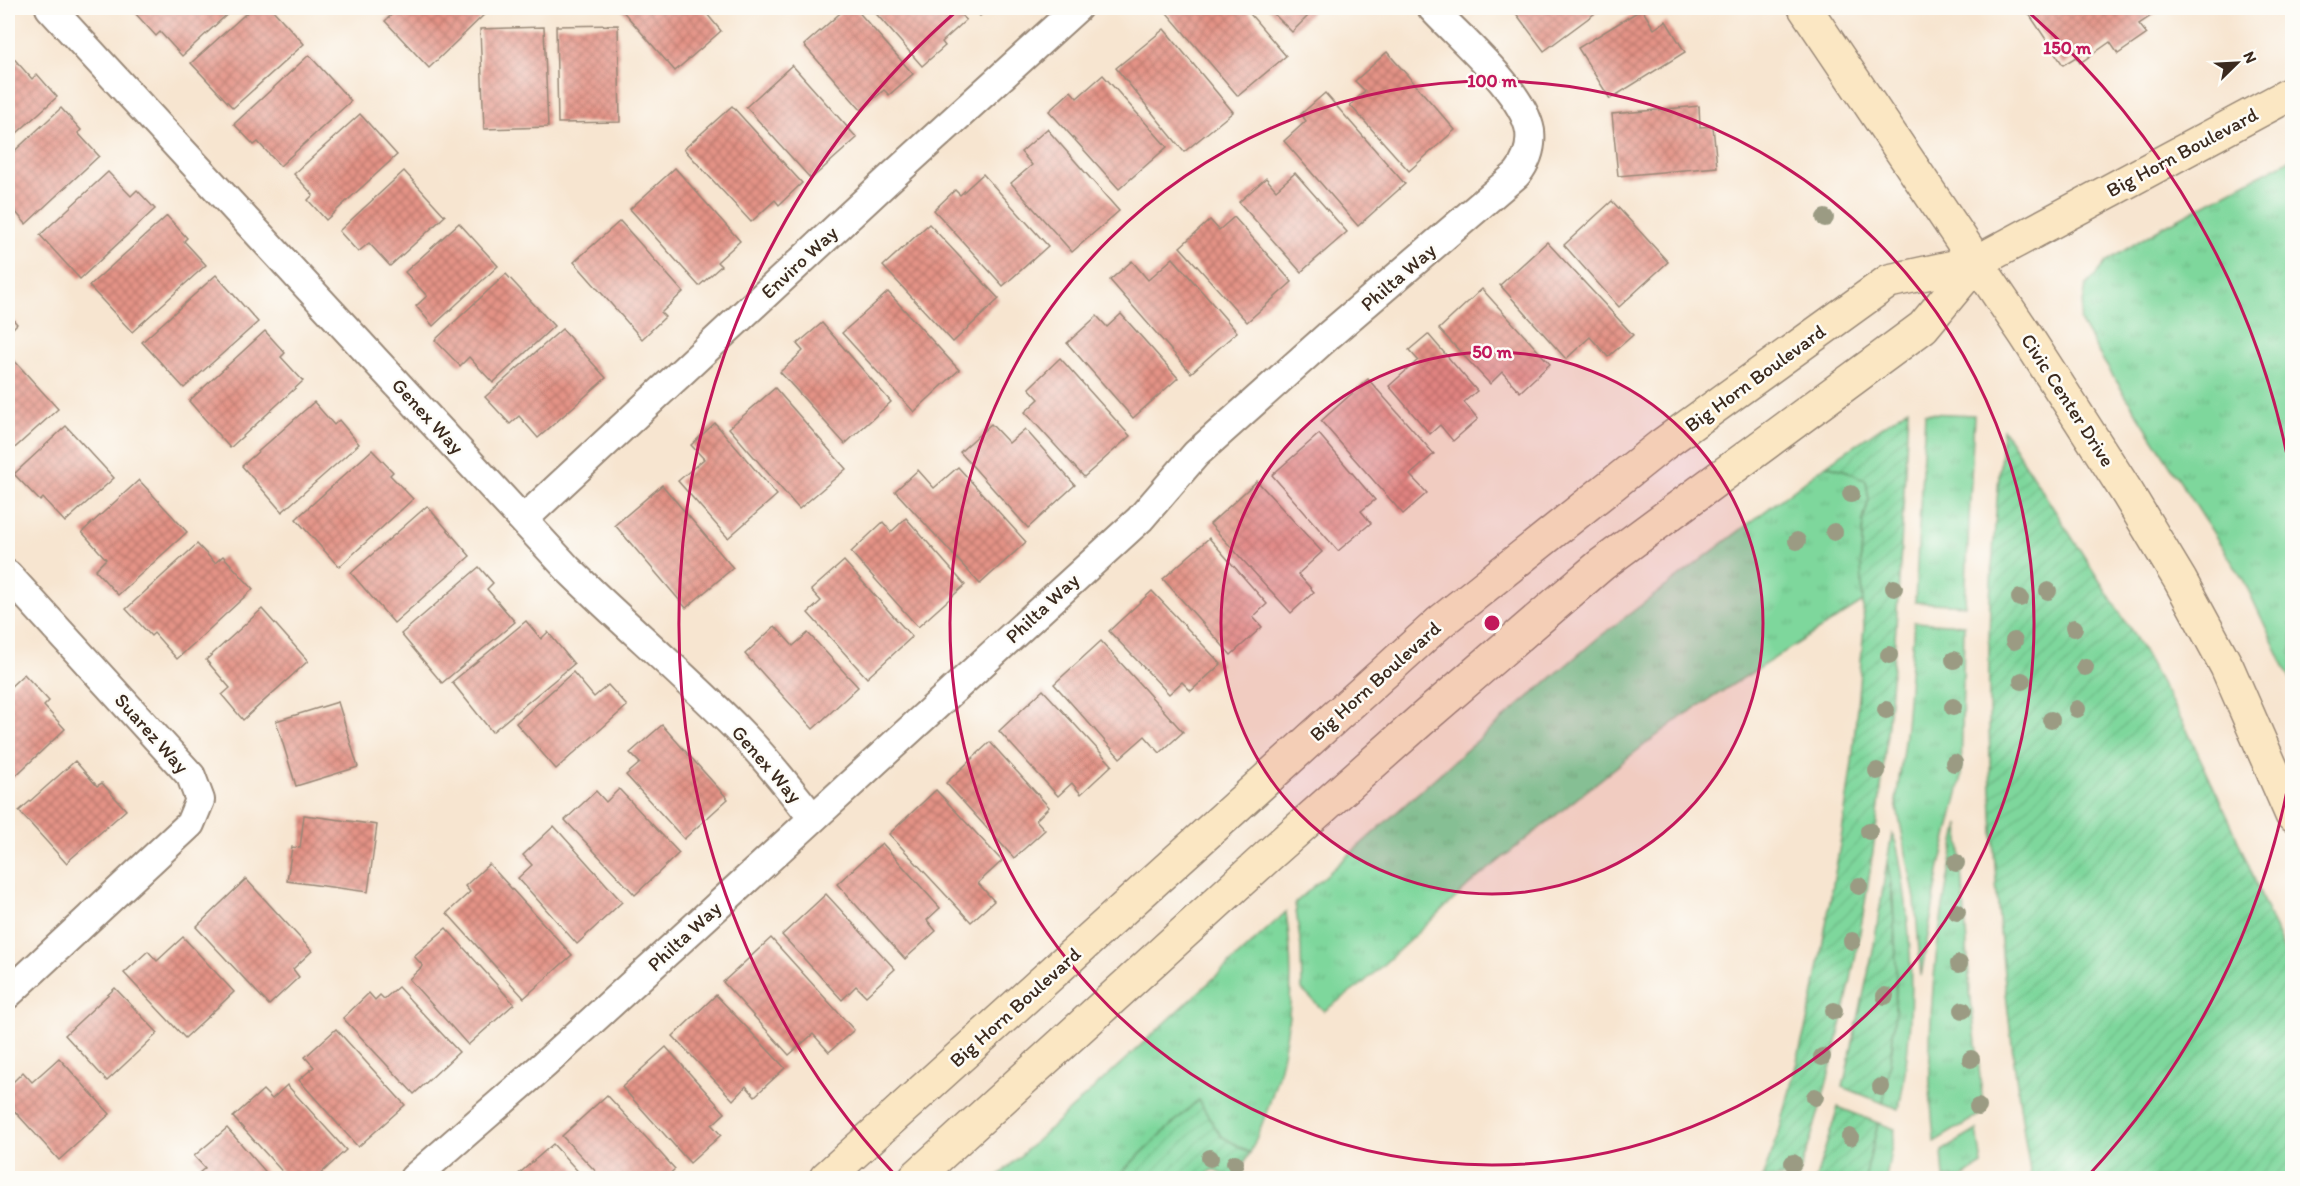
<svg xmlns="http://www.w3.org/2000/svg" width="2300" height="1186" font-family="Itim,sans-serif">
<defs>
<pattern id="grass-tufts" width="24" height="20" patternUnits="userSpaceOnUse" patternTransform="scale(1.5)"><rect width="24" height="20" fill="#7ed79c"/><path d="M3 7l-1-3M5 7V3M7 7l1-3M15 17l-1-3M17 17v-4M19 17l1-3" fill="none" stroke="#6eb986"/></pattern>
<pattern id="garden-furrows" width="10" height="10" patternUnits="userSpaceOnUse" patternTransform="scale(1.5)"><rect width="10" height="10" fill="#7ed79c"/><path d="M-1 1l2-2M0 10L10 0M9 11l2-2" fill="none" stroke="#6eb986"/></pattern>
<pattern id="building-cross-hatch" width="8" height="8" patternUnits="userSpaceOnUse" patternTransform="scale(1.5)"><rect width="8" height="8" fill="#e49386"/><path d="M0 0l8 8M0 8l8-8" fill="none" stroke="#ba786d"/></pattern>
</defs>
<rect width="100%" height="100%" fill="#fdfcf7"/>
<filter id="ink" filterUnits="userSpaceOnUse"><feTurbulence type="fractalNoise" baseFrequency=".0167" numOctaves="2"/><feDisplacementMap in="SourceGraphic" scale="12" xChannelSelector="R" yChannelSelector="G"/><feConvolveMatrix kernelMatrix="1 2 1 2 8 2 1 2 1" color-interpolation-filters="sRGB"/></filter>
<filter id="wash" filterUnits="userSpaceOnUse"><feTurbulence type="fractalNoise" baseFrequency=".008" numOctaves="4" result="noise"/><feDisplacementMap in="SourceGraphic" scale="24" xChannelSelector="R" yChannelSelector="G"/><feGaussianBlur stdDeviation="1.35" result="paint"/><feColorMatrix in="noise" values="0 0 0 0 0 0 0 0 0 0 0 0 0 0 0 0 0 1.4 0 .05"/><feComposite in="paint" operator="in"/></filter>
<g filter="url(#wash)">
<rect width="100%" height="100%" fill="#f7e5d0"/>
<g fill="url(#grass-tufts)" stroke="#5c805d" stroke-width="1.5">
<polygon points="2292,158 2292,683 2244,581 2101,357 2080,321 2086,286 2107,261 2157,230"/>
<polygon points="1925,413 1974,415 1965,605 1915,602"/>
<polygon points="1826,465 1847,471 1866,480 1869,500 1863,521 1861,560 1863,602 1683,716 1630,756 1475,880 1361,985 1324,1011 1302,990 1301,947 1295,903 1464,752 1598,638"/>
<polygon points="1914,622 1964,625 1961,781 1940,866 1921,976 1915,899 1896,802 1906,726"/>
<path d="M 1959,824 L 1970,991 L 1984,1112 L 1934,1142 C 1933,1122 1930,1102 1930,1082 C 1928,996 1940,908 1959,824 Z"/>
<path d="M 1892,834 C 1898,843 1900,862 1902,874 C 1914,951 1914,1032 1899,1109 L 1883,1103 L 1892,1049 L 1896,990 L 1893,896 L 1887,862 Z"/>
<path d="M 1286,912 C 1299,1001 1286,1072 1250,1153 L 1221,1136 L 1152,1145 L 1115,1178 L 996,1178 Z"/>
<polygon points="1878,1123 1895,1129 1886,1178 1865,1178"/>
<polygon points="1977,1130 1982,1165 1961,1178 1944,1178 1942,1151"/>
</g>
<g fill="url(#garden-furrows)" stroke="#5c805d" stroke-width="1.5">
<path d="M 1908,409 C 1896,667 1882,931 1798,1178 L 1762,1178 L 1778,1137 L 1813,998 L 1841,839 L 1852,763 L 1864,627 L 1861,560 L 1863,521 L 1869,500 L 1866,480 L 1847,471 L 1826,465 Z"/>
<path d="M 2003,429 L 2134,635 L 2186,728 L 2232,826 L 2292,969 L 2292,1178 L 2031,1178 C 2000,987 1984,795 1990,601 C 1993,543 1998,486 2003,429 Z"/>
<path d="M 1887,862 C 1900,942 1899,1023 1883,1103 L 1843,1087 L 1873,951 Z"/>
<polygon points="1198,1100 1221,1136 1250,1153 1235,1178 1212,1170 1202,1178 1115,1178"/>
<polygon points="1838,1107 1878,1123 1865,1178 1816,1178"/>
</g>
<g id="blocks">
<g fill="url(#building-cross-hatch)">
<polygon points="140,8 234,8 182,56 160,32 156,36 135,13"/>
<polygon points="252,8 271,8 304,44 233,108 191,63"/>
<polygon points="399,8 491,8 429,68 385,21"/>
<polygon points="620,8 702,8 721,31 675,71"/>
<polygon points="846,8 855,8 913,74 889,95 884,90 861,110 804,45"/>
<polygon points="871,8 954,8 966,20 942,42 945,46 922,66"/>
<polygon points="972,8 990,8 980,16"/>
<polygon points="1174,8 1245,8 1286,56 1238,96 1167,13"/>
<polygon points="1268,8 1316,8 1292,32"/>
<polygon points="1512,8 1602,8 1544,51"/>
<polygon points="2025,8 2163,8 2139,24 2147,34 2118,54 2110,42 2080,63 2076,57 2063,65"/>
<polygon points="1642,9 1654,29 1666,21 1685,52 1610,99 1578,48"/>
<polygon points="618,25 620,122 558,123 556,26"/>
<polygon points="544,27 548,127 484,129 480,29"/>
<polygon points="1164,29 1233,112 1184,152 1116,68"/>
<polygon points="1387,52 1455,130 1409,171 1350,105 1365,91 1355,81"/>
<polygon points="9,53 32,79 37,74 57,97 8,141 8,55"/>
<polygon points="309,55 351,101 280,166 258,142 254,145 234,124"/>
<polygon points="792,65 857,138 811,179 746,107"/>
<polygon points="1103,75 1167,147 1119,189 1049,111 1071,91 1077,98"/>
<polygon points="1325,93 1405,184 1358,226 1284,141 1306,121 1301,114"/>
<polygon points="732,106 802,183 779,205 775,200 751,222 684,149"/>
<polygon points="1699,106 1700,127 1713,126 1717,167 1618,176 1612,114"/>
<polygon points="61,108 81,130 78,133 99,156 26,224 8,203 8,157"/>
<polygon points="360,114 397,155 326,220 308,200 313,195 294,174"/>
<polygon points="1047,129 1119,211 1072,252 1011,183 1032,165 1021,152"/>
<polygon points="675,168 740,241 717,262 721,266 699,286 630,209"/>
<polygon points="404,171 445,216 390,266 369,243 358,252 339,231"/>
<polygon points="108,172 131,196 137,190 155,209 80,279 40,235"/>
<polygon points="1295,173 1347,232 1301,272 1239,202 1266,178 1276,190"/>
<polygon points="983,174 1048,246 1003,286 934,210 955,190 960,195"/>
<polygon points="1612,201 1668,262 1619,307 1564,245"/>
<polygon points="167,216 187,238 184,241 206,265 132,332 89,286"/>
<polygon points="1234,217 1292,282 1247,322 1180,247 1210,220 1219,230"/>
<polygon points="620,221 683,292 661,313 665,317 642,339 574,262"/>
<polygon points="459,223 498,266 433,326 416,306 427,296 405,272"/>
<polygon points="929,224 999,299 953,342 883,266"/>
<polygon points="1547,242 1633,335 1608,357 1590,337 1566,359 1500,285"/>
<polygon points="1173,258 1237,332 1191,373 1110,280 1132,261 1148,280"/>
<polygon points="506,274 554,326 493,383 469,357 460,366 435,340"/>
<polygon points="216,275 258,322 184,388 142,342"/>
<polygon points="1482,289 1550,364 1520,392 1502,372 1490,384 1439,329"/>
<polygon points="888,292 959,370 914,412 842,333"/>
<polygon points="8,314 17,324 8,333"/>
<polygon points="1121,314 1178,378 1133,418 1067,343 1097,316 1107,327"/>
<polygon points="822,323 891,402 845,444 780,372 803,351 797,344"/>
<polygon points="562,329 606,378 538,438 519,416 510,424 485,397"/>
<polygon points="265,331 285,353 281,357 303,381 230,448 189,401"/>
<polygon points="1428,334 1477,391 1464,402 1478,419 1453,441 1440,425 1430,434 1389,386 1418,360 1409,350"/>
<polygon points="11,357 58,409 8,454 8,360"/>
<polygon points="1060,358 1130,436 1084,477 1025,412 1039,399 1029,388"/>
<polygon points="1368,379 1434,454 1410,475 1427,493 1403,514 1321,421"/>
<polygon points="775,388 846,469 799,509 729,428"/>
<polygon points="314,402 334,425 339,420 359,444 282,512 242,466"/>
<polygon points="715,423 777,495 728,538 678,481 704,459 691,445"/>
<polygon points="991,424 1009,443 1025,429 1075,485 1028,528 960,452"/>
<polygon points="66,426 114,478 65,522 43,498 40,501 14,474"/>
<polygon points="1319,434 1375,500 1361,511 1371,523 1338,551 1272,475"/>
<polygon points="372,450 393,472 390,475 413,499 339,567 296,519"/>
<polygon points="958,467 1026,542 980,584 895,491 918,470 934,488"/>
<polygon points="139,480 187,532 118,595 95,570 106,559 82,532"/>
<polygon points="1257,481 1322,552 1298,574 1314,592 1291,613 1210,524"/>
<polygon points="662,485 733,568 686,608 615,525"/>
<polygon points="427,506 470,556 394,623 351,573"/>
<polygon points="906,518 965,585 918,627 851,552 883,522 891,532"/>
<polygon points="1209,538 1267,604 1253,617 1262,627 1231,655 1163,579"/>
<polygon points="197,544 215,563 223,556 253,589 177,659 154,633 151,636 126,609"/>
<polygon points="844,561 912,637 867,678 808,613 821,601 811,590"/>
<polygon points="479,567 493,583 487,589 515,622 442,683 401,634"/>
<polygon points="1152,591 1221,664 1191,691 1182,682 1169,694 1109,631"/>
<polygon points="262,609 308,661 243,720 222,695 230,688 206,660"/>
<polygon points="526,621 541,639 548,632 574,664 492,732 452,682"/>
<polygon points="775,626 793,646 808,633 858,687 813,729 745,654"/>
<polygon points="1101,641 1183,732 1160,753 1145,736 1120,758 1054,684"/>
<polygon points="573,672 594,697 608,685 627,706 556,769 516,723"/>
<polygon points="24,674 49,701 44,706 65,729 8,783 8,689"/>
<polygon points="1043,690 1112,765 1081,794 1072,783 1058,796 999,731"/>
<polygon points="338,702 358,767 296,786 276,721"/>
<polygon points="662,725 728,799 684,839 626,775 640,763 630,753"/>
<polygon points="990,742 1049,807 1036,820 1045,830 1014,858 946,783"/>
<polygon points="75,761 97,786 102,783 126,810 66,863 19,811"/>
<polygon points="619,789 679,853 635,895 565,820 596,791 606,802"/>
<polygon points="936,790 1002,861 978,883 994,901 971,922 889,834"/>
<polygon points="304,815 377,825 368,892 287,881 292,847 300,848"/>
<polygon points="554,826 622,902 577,944 518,878 532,865 523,855"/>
<polygon points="882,843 940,908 927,920 936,931 905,959 837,884"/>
<polygon points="489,864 572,955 524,998 447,913 470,892 465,886"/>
<polygon points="246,879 312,951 293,969 299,977 269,1005 196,927"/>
<polygon points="826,894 895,969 866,996 856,986 842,1000 782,935"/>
<polygon points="446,928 514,1004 468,1045 409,979 423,966 414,956"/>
<polygon points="183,937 234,992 185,1038 124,973 148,951 157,961"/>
<polygon points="771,938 854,1030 829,1052 813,1034 789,1055 723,982"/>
<polygon points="398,987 459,1052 414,1094 343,1018 369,993 375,1000 380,995 384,999"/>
<polygon points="115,988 158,1033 107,1081 65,1035"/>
<polygon points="716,995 785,1068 755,1096 746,1086 733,1100 673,1036"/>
<polygon points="336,1029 405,1105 358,1147 299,1080 314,1067 305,1057"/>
<polygon points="666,1047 725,1113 712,1125 721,1135 690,1163 622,1087"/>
<polygon points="59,1058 110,1114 59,1160 8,1104 8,1087 23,1072 32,1082"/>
<polygon points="287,1085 346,1150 316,1178 288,1178 233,1117 263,1090 272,1099"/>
<polygon points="607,1095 675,1169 665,1178 602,1178 562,1136"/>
<polygon points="227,1128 271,1178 193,1178 205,1168 194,1156"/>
<polygon points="553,1144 584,1178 514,1178"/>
</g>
</g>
</g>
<g filter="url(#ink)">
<use href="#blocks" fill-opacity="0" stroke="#987" stroke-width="1.5"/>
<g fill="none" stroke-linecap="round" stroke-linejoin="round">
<g stroke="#987" stroke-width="32">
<g id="street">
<path d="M 50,8 L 569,570 C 627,627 689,679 745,737 C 769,762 791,791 813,818"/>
<polyline points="524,519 888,180 1077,8"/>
<polyline points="8,575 191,776 200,800 190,824 8,994"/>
<path d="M 414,1178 L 545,1064 L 1140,519 L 1196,454 L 1328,336 L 1517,174 C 1527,161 1532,148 1530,131 C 1523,91 1459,38 1432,8"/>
</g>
</g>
<g stroke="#987" stroke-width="36">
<g id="secondary">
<polyline points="1805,8 2025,334 2128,494 2180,580 2227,667 2292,815"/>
<polyline points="826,1178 1439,623 1662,445 1889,281 1977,262 2292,93"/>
<polyline points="915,1178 1268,856 1420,721 1601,565 1923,327 1977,262"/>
</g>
</g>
<use href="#street" stroke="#fff" stroke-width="28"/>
<use href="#secondary" stroke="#fbe7c3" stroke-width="33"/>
</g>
<g fill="#9b9b83">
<circle cx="1825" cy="218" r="9"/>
<circle cx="1851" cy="494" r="9"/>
<circle cx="1834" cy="532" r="9"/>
<circle cx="1797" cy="541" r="9"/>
<circle cx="1894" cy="588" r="9"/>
<circle cx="2048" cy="591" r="9"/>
<circle cx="2020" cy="598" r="9"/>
<circle cx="2074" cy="628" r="9"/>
<circle cx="2014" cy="641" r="9"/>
<circle cx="1889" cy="655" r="9"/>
<circle cx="1954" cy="660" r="9"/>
<circle cx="2085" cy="667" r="9"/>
<circle cx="2022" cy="681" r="9"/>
<circle cx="1953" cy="707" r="9"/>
<circle cx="2077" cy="709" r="9"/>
<circle cx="1886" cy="710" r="9"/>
<circle cx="2051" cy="720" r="9"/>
<circle cx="1954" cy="763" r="9"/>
<circle cx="1877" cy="771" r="9"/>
<circle cx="1869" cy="831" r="9"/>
<circle cx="1956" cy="863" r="9"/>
<circle cx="1859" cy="886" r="9"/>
<circle cx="1957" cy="912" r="9"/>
<circle cx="1852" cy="941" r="9"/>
<circle cx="1959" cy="964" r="9"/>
<circle cx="1885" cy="996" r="9"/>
<circle cx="1963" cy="1010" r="9"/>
<circle cx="1834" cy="1011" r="9"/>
<circle cx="1822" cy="1057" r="9"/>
<circle cx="1971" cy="1059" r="9"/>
<circle cx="1881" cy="1087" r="9"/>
<circle cx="1815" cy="1097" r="9"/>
<circle cx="1978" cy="1107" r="9"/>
<circle cx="1850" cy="1137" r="9"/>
<circle cx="1210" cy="1158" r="9"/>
<circle cx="1235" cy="1163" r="9"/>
<circle cx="1793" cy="1163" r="9"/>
</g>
</g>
<circle cx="1492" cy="623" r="271" fill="#c2185b" fill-opacity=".12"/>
<g fill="none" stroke="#c2185b" stroke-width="3">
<circle cx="1492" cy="623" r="271"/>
<circle cx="1492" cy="623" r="542"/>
<path d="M2291 771A813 813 0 0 1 2087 1177M897 1177A813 813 0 0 1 959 9M2025 9A813 813 0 0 1 2291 475"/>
</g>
<g text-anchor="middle" stroke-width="5" stroke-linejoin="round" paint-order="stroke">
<g font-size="20" fill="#3b2a1e" stroke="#fdfcf7">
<text transform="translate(2182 152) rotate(-28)" y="7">Big Horn Boulevard</text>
<text transform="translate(799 262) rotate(-43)" y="7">Enviro Way</text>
<text transform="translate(1398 277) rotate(-41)" y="7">Philta Way</text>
<text transform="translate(1755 378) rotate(-36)" y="7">Big Horn Boulevard</text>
<text transform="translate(2068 400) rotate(57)" y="7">Civic Center Drive</text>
<text transform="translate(428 416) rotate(47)" y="7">Genex Way</text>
<text transform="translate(1042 608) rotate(-43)" y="7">Philta Way</text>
<text transform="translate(1375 681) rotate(-42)" y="7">Big Horn Boulevard</text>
<text transform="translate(152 733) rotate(48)" y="7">Suarez Way</text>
<text transform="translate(767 764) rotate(49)" y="7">Genex Way</text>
<text transform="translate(684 936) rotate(-43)" y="7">Philta Way</text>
<text transform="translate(1015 1007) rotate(-42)" y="7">Big Horn Boulevard</text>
</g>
</g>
<circle cx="1492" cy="623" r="9" fill="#c2185b" stroke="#fdfcf7" stroke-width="3"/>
<g font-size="18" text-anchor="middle" font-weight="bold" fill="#c2185b" stroke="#fdfcf7" stroke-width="5" stroke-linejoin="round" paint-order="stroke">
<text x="2067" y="54">150 m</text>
<text x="1492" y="87">100 m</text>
<text x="1492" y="358">50 m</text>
</g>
<rect width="2300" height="1186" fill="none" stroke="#fdfcf7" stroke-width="30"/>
<g transform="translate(2237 63) rotate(66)" stroke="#fdfcf7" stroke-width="4.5" paint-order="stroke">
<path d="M0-4.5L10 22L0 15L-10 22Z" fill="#3b2a1e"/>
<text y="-9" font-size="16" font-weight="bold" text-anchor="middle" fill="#3b2a1e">N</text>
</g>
</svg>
